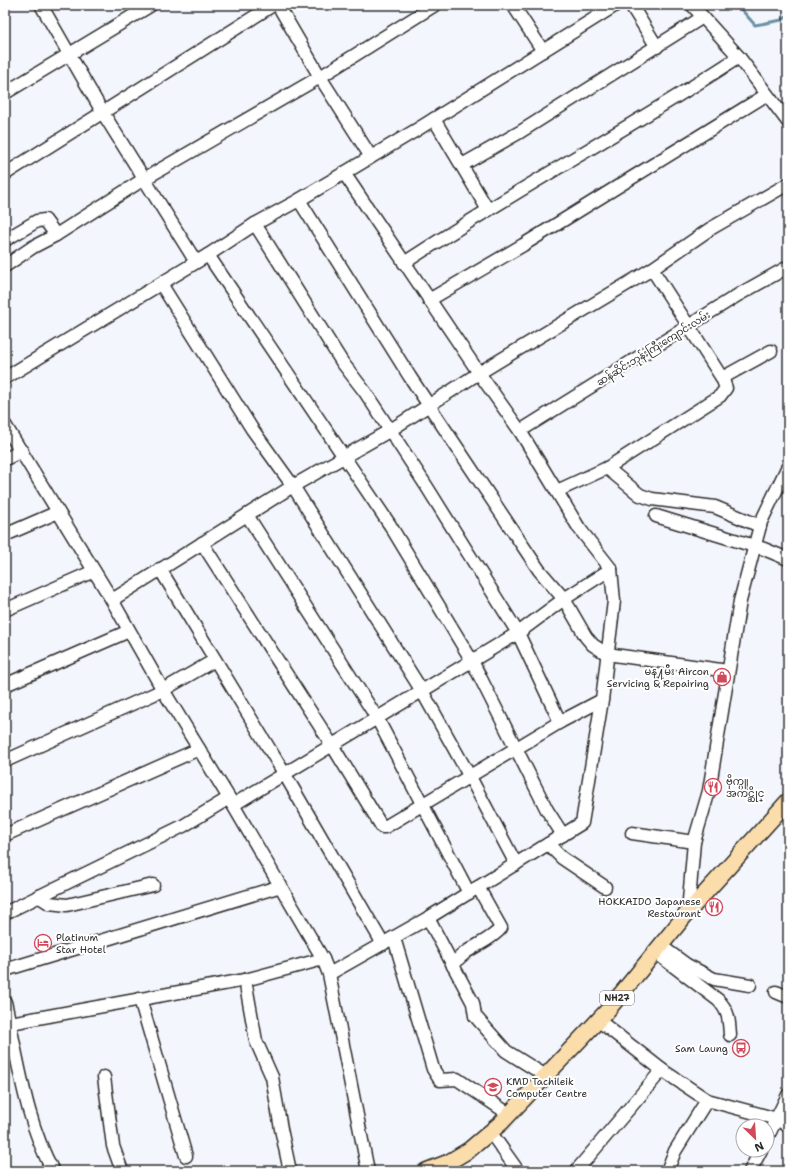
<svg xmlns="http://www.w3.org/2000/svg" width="793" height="1176" font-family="'Shantell Sans','Noto Sans Myanmar',sans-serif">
<rect width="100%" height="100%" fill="#f4f6fe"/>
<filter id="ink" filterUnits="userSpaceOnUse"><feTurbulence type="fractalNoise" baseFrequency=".025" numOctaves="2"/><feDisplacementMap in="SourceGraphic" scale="8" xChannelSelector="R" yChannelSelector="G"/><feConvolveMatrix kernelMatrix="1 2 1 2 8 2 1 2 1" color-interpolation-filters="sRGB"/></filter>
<g filter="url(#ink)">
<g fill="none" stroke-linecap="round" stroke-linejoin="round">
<polyline stroke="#6b90a5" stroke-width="3" points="733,5 740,8 755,25 782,20 788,16"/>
<g stroke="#2b2b2b" stroke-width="15">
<g id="minor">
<polyline points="41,5 103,113 196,262"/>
<polyline points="278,5 320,77 371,157"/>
<polyline points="513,5 543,51"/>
<polyline points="631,5 657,47"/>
<polyline points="692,5 739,57 788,122"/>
<polyline points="5,93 151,5"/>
<polyline points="434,119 488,210"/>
<polyline points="462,165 520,132 703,17"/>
<polyline points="5,174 273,5"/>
<polyline points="299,200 410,377 539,570 564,599 586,637 593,645 607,654 728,671"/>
<polyline points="255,224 342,362 365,392 427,487 518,633 560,722 602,700"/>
<polyline points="5,240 37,221 45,220 56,235"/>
<polyline points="208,255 390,525 472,661 547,810 563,835"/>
<path d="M 404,263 C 513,191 629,129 739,57"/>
<polyline points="5,266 33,247 56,235 144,179 320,77 435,5"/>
<polyline points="161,284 252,429 293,486 422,691 470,777 516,864"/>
<polyline points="429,300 523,245 766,95"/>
<polyline points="5,378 208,255 255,224 299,200 418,129 616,5"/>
<polyline points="722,378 771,351"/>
<polyline points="5,425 112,600 163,690 229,798 323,959 329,974 368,1171"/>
<polyline points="520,431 738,295 788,267"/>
<polyline points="5,459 22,451"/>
<polyline points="607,468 640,495 652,499 715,507 760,526"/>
<polyline points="557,491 607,468 720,396 726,388 722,378 652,269"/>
<polyline points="247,515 377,718 469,893"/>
<polyline points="656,516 764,549 788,559"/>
<polyline points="5,535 58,512"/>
<polyline points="202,543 332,745 382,827 385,827 560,722"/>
<polyline points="160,569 284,773 383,944"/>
<polyline points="112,600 293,486 389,431 479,373 652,269 710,229 788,184"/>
<polyline points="5,610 94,571"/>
<polyline points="5,685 129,631"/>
<polyline points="5,761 163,690 215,660"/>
<polyline points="233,805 518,633 564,599 611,569"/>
<polyline points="632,833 694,842"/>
<polyline points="5,835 199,749"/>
<polyline points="548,844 562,858 605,887"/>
<polyline points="38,896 49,903 67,905 153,885"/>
<polyline points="688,912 694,842 709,791 740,601 761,522 788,466"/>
<polyline points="5,913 183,826 229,798"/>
<polyline points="428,918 473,1003 475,1016 506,1051 546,1076"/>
<polyline points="394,938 433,1069 440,1080 457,1079 509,1114"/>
<polyline points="661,946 687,965 714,979 750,985"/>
<path d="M 655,952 L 718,1000 C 729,1011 729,1020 730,1035"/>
<path d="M 453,966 C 464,947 488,944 501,928 L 478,887"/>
<polyline points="5,970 281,886"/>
<polyline points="329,974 428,918 582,823 602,700 614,601 611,569 579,528 520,431 479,373 344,173"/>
<polyline points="245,980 256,1041 272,1077 281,1129 290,1171"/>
<polyline points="776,992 788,997"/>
<polyline points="140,999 186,1156"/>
<path d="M 5,1002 C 18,1058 25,1120 53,1171"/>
<polyline points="598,1020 662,1070"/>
<polyline points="5,1024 245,980 323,959"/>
<polyline points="104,1077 113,1146 122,1171"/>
<polyline points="491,1133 518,1171"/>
<polyline points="767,1138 788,1095"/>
<polyline points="576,1171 662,1070 707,1100 777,1119 788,1126"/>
<polyline points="667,1171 675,1151 707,1100"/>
<polyline points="750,1171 761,1150"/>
</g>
</g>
<g stroke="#2b2b2b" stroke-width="18">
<polyline id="major" points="426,1171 449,1162 469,1150 501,1123 607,1011 688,912 788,801"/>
</g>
<use href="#minor" stroke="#fff" stroke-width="12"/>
<use href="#major" stroke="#faddab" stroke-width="15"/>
</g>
</g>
<defs>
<g id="shop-ring" transform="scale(0.9)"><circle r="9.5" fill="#fff" stroke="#d1495b" stroke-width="1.5"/><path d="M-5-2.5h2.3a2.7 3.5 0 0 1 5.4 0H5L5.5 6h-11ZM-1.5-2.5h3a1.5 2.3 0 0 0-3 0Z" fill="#d1495b"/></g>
<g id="restaurant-ring" transform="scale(0.9)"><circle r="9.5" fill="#fff" stroke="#d1495b" stroke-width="1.5"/><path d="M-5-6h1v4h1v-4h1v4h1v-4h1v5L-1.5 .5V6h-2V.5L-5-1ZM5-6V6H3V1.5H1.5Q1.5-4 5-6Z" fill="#d1495b"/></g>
<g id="hotel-ring" transform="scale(0.9)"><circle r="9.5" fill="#fff" stroke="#d1495b" stroke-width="1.5"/><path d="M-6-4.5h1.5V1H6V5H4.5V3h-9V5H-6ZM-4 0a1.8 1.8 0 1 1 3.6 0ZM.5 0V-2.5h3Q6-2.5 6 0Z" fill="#d1495b"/></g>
<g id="bus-ring" transform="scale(0.9)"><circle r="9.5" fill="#fff" stroke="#d1495b" stroke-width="1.5"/><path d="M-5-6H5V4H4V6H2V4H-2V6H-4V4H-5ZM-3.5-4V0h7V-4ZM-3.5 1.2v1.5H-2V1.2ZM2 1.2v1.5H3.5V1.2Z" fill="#d1495b"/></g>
<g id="school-ring" transform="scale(0.9)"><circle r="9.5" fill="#fff" stroke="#d1495b" stroke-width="1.5"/><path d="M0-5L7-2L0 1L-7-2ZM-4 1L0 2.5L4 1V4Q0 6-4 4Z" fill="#d1495b"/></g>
</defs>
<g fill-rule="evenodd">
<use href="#shop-ring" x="722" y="677"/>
<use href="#restaurant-ring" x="713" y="787"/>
<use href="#restaurant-ring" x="714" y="907"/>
<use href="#hotel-ring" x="43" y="943"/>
<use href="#bus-ring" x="741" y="1048"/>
<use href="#school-ring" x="493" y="1087"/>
</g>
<g text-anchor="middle" stroke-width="4" stroke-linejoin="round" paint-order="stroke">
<rect fill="#fff" stroke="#6b6b6b" stroke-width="1" x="600" y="991" width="34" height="14" rx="3"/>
<g font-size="9" font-weight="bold" fill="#2b2b2b">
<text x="617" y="1001">NH27</text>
</g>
<g font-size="10" fill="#2b2b2b" stroke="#fff">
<text transform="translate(653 348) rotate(-32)" y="4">ဆန်ဆိုင်းဘုန်းကြီးကျောင်းလမ်း</text>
</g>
<g font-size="10" fill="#2b2b2b" stroke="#fff" text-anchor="end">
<text x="709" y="675">မန္႔မီး Aircon<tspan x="709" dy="12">Servicing &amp; Repairing</tspan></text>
<text x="726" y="785" text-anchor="start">ဗိုက္ပူ<tspan x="726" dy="12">အကင္ဆိုင္</tspan></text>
<text x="701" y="905">HOKKAIDO Japanese<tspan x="701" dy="12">Restaurant</tspan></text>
<text x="56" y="941" text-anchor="start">Platinum<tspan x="56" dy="12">Star Hotel</tspan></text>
<text x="728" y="1052">Sam Laung</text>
<text x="506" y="1085" text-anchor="start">KMD Tachileik<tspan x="506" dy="12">Computer Centre</tspan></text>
</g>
</g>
<rect width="793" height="1176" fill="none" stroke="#fff" stroke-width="20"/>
<rect x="10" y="10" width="773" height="1156" fill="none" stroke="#2b2b2b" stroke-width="1.5" filter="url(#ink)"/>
<g transform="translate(755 1138) rotate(155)"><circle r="19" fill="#ffffff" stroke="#aaaaaa"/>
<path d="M0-3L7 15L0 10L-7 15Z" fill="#d1495b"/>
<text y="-6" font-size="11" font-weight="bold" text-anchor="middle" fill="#2b2b2b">N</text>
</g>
</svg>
